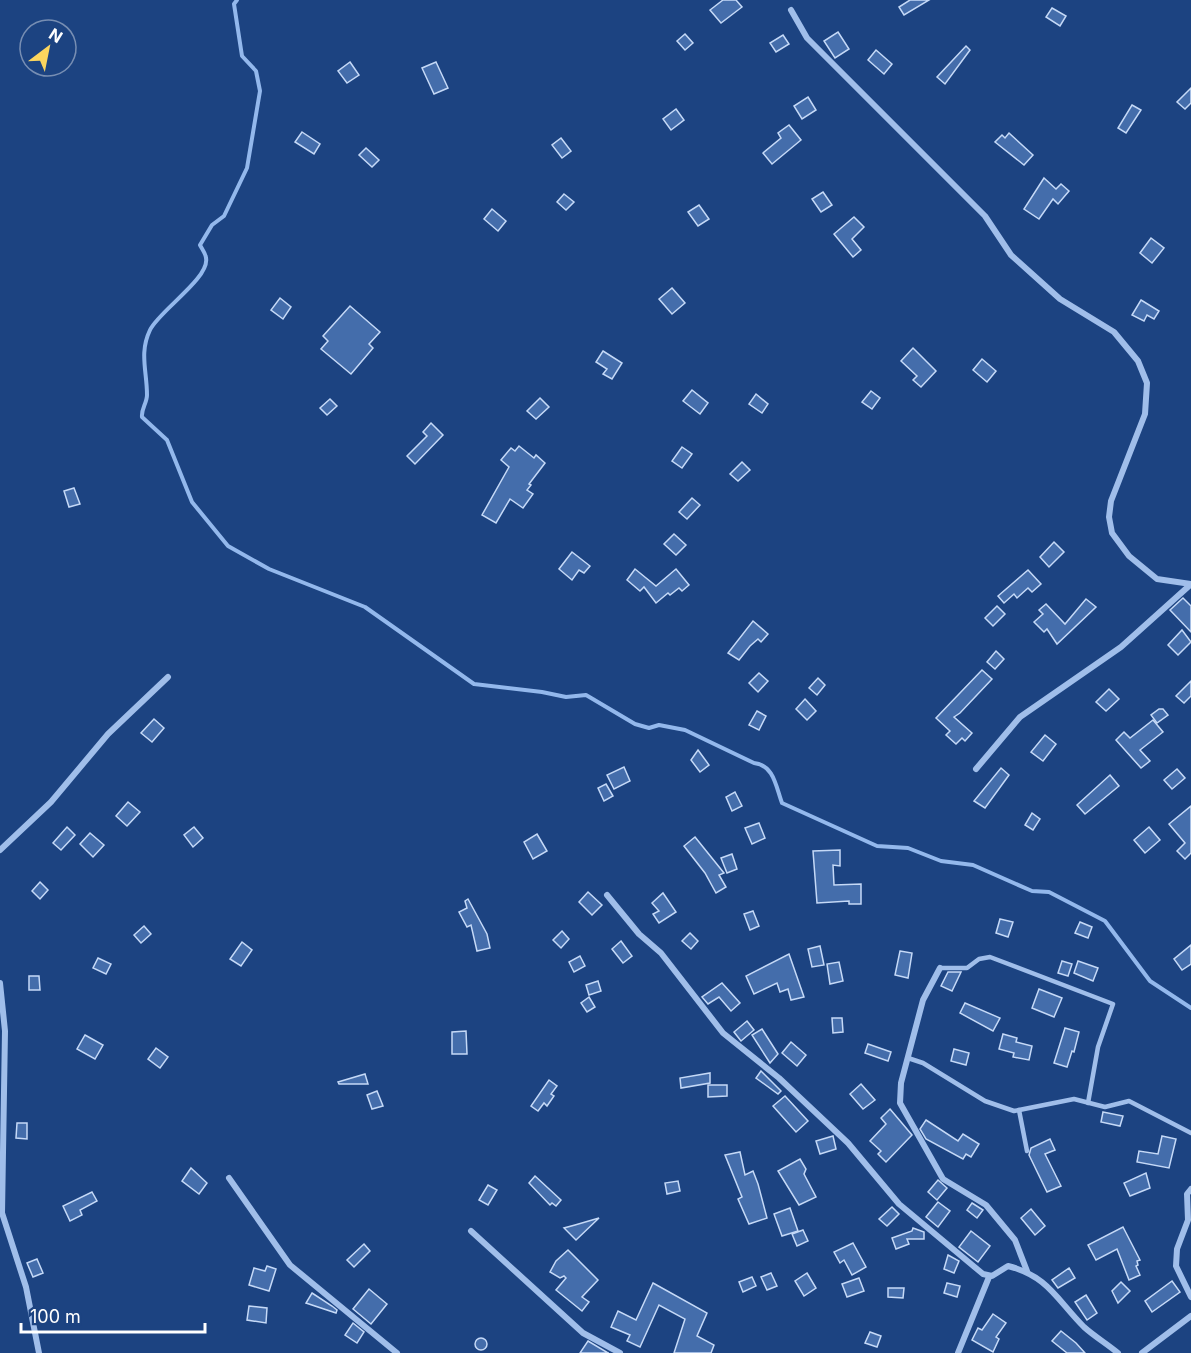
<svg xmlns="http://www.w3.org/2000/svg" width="1191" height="1353" font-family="Inter,sans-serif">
<rect width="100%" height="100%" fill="#1c4381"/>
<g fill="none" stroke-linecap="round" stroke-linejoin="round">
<path stroke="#93b8ec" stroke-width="4" d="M 237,0 L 234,4 L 242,56 L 256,71 L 260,91 L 247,168 L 224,216 L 212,225 L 200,245 C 202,249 206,254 206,258 C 210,278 159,311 150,330 C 139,353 147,371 147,395 C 147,403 141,409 142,417 L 167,440 L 192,502 L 228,546 L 269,569 L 365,607 L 474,684 L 542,692 L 566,697 L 586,695 L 635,724 L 649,728 L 659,725 L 685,730 L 754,763 C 774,765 776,787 782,803 L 877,846 L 908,848 L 941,861 L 973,865 L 1032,891 L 1049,892 L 1105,921 L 1150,981 L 1191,1008"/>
</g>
<g fill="#446dab" stroke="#c5d9f7" stroke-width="1.5">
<polygon points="723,0 736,0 742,7 721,23 710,10"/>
<polygon points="910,0 929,0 904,15 899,7"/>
<polygon points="1052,8 1066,16 1060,26 1046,17"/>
<polygon points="838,32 849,49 835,58 824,41"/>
<polygon points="685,34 693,43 685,50 677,41"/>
<polygon points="783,35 789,44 776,52 770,43"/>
<polygon points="966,46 970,50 945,84 937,77"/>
<polygon points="876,50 892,64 884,74 868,60"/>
<polygon points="350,62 359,75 347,83 338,71"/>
<polygon points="436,62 448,88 434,94 422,68"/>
<polygon points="1191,88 1191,103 1185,109 1177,102"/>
<polygon points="808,97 816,110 802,119 794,106"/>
<polygon points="1132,105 1141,110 1126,133 1118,128"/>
<polygon points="676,109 684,120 671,130 663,119"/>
<polygon points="789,125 801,140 772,164 763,153 781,138 778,133"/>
<polygon points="302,132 320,144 314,154 295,142"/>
<polygon points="1009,133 1033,155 1024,165 995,142 1002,135 1005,138"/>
<polygon points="561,138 571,151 562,158 552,145"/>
<polygon points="366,148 379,160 372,167 359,155"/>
<polygon points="1044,178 1056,189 1061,184 1069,191 1058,204 1053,199 1039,219 1024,209"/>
<polygon points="823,192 832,205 821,212 812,199"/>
<polygon points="564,194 574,202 566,210 557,202"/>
<polygon points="699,205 709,219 698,226 688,212"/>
<polygon points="492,209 506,221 498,231 484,219"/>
<polygon points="854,217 864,227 852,239 861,250 853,257 834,234"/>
<polygon points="1151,238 1164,248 1152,263 1140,253"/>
<polygon points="672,288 685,303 672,314 659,299"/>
<polygon points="280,298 291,307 283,319 271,310"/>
<polygon points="1141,300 1159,311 1154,319 1147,315 1144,321 1132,315"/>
<polygon points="350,306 380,332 369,344 373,348 351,374 321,349 328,341 323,336"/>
<polygon points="913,348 936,371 921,387 913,380 917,376 901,361"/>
<polygon points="603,351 622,363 612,379 603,374 607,369 596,362"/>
<polygon points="982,359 996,371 987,382 973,370"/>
<polygon points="692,390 708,403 700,414 683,401"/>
<polygon points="871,391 880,398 872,409 862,402"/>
<polygon points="756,394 768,404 762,413 749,404"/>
<polygon points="540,398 549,407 536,419 527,411"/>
<polygon points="330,399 337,406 327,415 320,408"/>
<polygon points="431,423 443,435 415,464 407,456 427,436 423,432"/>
<polygon points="519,446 534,458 536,455 545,463 529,484 531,485 527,490 533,494 523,508 510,499 496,523 482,515 509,467 501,460 511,448 515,451"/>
<polygon points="682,447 692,454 682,468 672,461"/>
<polygon points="742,462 750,470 738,481 730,474"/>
<polygon points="74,488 80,504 69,507 64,491"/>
<polygon points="692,498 700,505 687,519 679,512"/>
<polygon points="674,534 686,545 676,555 664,544"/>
<polygon points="1054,542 1064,552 1049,567 1040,557"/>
<polygon points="572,552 590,566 584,573 579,570 572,580 559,569"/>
<polygon points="635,569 656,586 676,569 689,585 682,591 679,588 670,595 668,593 656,603 644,587 640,591 627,580"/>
<polygon points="1028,570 1041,584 1032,592 1028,588 1017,598 1014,594 1004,603 998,596"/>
<polygon points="1183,598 1191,606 1191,632 1170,610"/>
<polygon points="1086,599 1096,607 1057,644 1047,629 1044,632 1034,622 1043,614 1039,610 1046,604 1065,624"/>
<polygon points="997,606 1005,614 993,626 985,618"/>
<polygon points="753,621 768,634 761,642 758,639 750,646 739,660 728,653"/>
<polygon points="1182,630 1191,642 1178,655 1168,645"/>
<polygon points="996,651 1004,659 995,669 987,662"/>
<polygon points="982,670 992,679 960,713 954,717 972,733 965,741 962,738 956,744 946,735 950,731 936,718"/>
<polygon points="759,673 768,681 758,692 749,683"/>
<polygon points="818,678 825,685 817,695 809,688"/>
<polygon points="1191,681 1191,696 1184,703 1176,696"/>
<polygon points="1109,689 1119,699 1106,711 1096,702"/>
<polygon points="805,699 816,711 807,720 796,709"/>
<polygon points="1159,709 1163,709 1168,715 1157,723 1151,715"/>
<polygon points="757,711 766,716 759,730 749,725"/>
<polygon points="154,719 164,728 152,742 141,733"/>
<polygon points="1153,720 1163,732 1140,750 1150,761 1141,768 1116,740 1124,732 1130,738"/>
<polygon points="1045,735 1056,744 1043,761 1031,752"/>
<polygon points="698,750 709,765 700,772 691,760"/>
<polygon points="624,767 630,781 614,789 607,775"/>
<polygon points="1001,768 1009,775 985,808 974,801"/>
<polygon points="1177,769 1185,778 1172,789 1164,780"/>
<polygon points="1110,775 1119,786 1085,814 1077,805"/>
<polygon points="606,784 613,796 604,801 598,788"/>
<polygon points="735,792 742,806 732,811 726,797"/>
<polygon points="128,802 140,812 127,826 116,816"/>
<polygon points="1191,806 1191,853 1185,859 1177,851 1185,843 1169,824"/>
<polygon points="1032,813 1040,819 1033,830 1025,825"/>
<polygon points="759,823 765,838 752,844 745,828"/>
<polygon points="67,827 75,835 61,850 53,843"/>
<polygon points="194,827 203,838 193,847 184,835"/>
<polygon points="1149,827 1160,840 1145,853 1134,840"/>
<polygon points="90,833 104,845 93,857 80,844"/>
<polygon points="537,834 547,851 533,859 524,842"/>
<polygon points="695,837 724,873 719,875 726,887 716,893 705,873 684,846"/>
<polygon points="840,850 840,866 833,865 834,885 861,884 861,904 849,904 849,901 817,903 813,851"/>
<polygon points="732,854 737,869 727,873 721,858"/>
<polygon points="40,882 48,890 40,899 32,891"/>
<polygon points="588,892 602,905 592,915 579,902"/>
<polygon points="663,893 676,912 659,923 653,914 659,911 652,903"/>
<polygon points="468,899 487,934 490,948 477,951 471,925 467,927 459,912 467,908 465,901"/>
<polygon points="753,911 759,926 750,930 744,914"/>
<polygon points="1000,919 1013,922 1008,937 996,933"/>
<polygon points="1080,922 1092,927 1088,938 1075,933"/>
<polygon points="144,926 151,934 141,943 134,935"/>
<polygon points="562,931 569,939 561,948 553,940"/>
<polygon points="690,933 698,941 691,949 682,941"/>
<polygon points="621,941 632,956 623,963 612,949"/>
<polygon points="242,942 252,950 241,966 230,959"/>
<polygon points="1191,945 1191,964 1182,970 1174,959"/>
<polygon points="820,946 824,965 812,967 808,949"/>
<polygon points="900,951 912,953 908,978 895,975"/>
<polygon points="789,954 804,997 791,1000 788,989 780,992 777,983 754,994 746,976"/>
<polygon points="580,956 585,966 574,972 569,962"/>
<polygon points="98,958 111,964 106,974 93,968"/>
<polygon points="1062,961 1072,964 1068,976 1058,973"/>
<polygon points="1078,961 1098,968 1093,981 1074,973"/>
<polygon points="839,962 843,981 830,984 827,964"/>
<polygon points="948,972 961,972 952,991 941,986"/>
<polygon points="29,976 39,976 40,990 29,990"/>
<polygon points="598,981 601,991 589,995 586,985"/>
<polygon points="722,983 740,1003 731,1011 719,997 708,1004 702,997"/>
<polygon points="1039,989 1062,998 1054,1017 1032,1008"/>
<polygon points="589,997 595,1007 587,1012 581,1003"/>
<polygon points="965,1003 1000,1018 993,1031 960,1013"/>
<polygon points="832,1018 842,1018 843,1032 833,1033"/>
<polygon points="747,1021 754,1030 741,1041 734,1032"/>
<polygon points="1065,1028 1079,1032 1074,1052 1072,1051 1067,1067 1054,1063"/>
<polygon points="762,1029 778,1054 770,1063 752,1035"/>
<polygon points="466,1031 467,1054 452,1054 452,1032"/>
<polygon points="1003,1034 1017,1038 1016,1042 1032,1046 1029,1060 1013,1057 1014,1053 999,1049"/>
<polygon points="85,1035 103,1045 95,1059 77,1049"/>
<polygon points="791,1042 806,1055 797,1066 782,1053"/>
<polygon points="868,1044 891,1052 888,1061 865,1053"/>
<polygon points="156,1048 168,1057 160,1068 148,1059"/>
<polygon points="954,1049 969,1053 966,1065 951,1061"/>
<polygon points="761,1071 781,1091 778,1094 756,1078"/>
<polygon points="710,1073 710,1083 681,1088 680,1078"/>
<polygon points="365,1074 368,1084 339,1084 338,1082"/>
<polygon points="549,1080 557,1086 551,1094 554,1096 547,1106 544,1103 538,1111 531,1106"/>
<polygon points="861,1084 875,1100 863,1109 850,1094"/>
<polygon points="708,1085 727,1085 727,1096 708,1097"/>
<polygon points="377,1091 383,1106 372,1109 367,1095"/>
<polygon points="785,1096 808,1121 796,1132 773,1106"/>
<polygon points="890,1109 912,1135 886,1162 878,1154 881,1151 870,1141 886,1124 881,1118"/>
<polygon points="1103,1112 1123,1116 1120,1126 1101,1122"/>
<polygon points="926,1120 958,1141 963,1134 979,1144 971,1157 966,1154 963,1159 926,1139 920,1129"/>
<polygon points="17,1123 27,1123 27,1139 16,1138"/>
<polygon points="833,1136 836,1149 820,1154 816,1141"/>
<polygon points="1162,1136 1176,1139 1169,1168 1137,1162 1139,1151 1158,1154"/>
<polygon points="1050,1139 1055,1150 1045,1154 1061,1186 1047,1192 1029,1155 1031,1148"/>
<polygon points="740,1152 745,1175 753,1171 758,1184 767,1218 749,1224 738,1199 742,1197 725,1155"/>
<polygon points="800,1159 806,1169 804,1174 816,1197 799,1205 778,1171"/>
<polygon points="191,1168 207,1183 199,1194 182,1181"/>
<polygon points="1146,1173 1150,1188 1130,1196 1124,1183"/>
<polygon points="535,1176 561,1200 556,1206 552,1203 550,1205 529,1183"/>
<polygon points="938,1180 947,1188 937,1200 928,1192"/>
<polygon points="678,1181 680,1191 667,1194 665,1183"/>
<polygon points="488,1185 497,1190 488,1205 479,1200"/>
<polygon points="92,1192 97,1201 80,1210 82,1215 70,1221 63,1206"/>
<polygon points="938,1202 950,1211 938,1227 926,1217"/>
<polygon points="972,1203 983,1210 977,1218 967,1210"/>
<polygon points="892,1207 899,1214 887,1226 879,1219"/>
<polygon points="790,1208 798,1231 782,1236 774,1214"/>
<polygon points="1031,1209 1045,1226 1035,1235 1021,1218"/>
<polygon points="599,1218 576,1240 564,1228 575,1225"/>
<polygon points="1123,1227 1140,1260 1137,1261 1138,1265 1136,1266 1140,1275 1129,1280 1117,1249 1096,1260 1088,1245"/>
<polygon points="913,1228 924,1232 924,1239 907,1239 909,1244 896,1249 892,1238 912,1231"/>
<polygon points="803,1230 808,1241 797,1246 792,1234"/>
<polygon points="971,1231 990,1246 978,1262 959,1247"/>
<polygon points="853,1243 866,1267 852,1275 844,1260 840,1263 834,1252"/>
<polygon points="364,1244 370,1251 354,1267 347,1260"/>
<polygon points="568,1250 598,1280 582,1297 589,1302 582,1311 556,1290 566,1278 564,1276 560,1278 550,1272 556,1261"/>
<polygon points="948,1255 959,1261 954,1273 944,1269"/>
<polygon points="37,1259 43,1273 33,1277 27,1263"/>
<polygon points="267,1266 276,1269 269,1291 249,1285 254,1268 265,1271"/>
<polygon points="1069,1268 1075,1278 1058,1288 1052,1280"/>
<polygon points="771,1273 777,1286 767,1290 761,1277"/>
<polygon points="807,1273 816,1288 804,1296 795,1281"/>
<polygon points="752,1277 756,1286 743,1292 739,1282"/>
<polygon points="859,1278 864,1291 847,1297 842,1284"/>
<polygon points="1172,1281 1180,1292 1152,1312 1145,1301"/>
<polygon points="1121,1282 1130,1291 1118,1303 1112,1291"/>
<polygon points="653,1283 707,1313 697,1336 714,1345 711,1353 674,1353 685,1319 659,1305 640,1347 627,1341 630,1335 611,1327 618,1311 636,1320"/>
<polygon points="947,1283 960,1286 957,1297 944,1293"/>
<polygon points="888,1288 904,1288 903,1298 888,1297"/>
<polygon points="369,1289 387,1304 371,1324 353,1309"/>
<polygon points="312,1293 332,1306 337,1310 336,1313 306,1303"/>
<polygon points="1086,1295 1097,1313 1087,1320 1075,1302"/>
<polygon points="249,1306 267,1308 266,1323 247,1320"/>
<polygon points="993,1314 1006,1323 996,1337 999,1339 993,1352 972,1340 978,1328 982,1330"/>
<polygon points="353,1323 364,1332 357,1343 345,1335"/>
<polygon points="1061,1331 1076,1343 1085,1353 1067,1353 1052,1341"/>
<polygon points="870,1332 881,1336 877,1347 865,1343"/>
<circle cx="481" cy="1344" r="6"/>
<polygon points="588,1341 608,1353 609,1353 580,1353"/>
</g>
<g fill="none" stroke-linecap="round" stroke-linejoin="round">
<g stroke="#a0beea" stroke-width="4.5">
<polyline points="940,968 967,968 979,959 990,957 1113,1004 1098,1047 1088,1103"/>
<polyline points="908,1058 923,1063 985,1101 1014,1111 1074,1099 1105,1107 1129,1101 1191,1133"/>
<polyline points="1019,1110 1027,1151"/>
</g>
<g stroke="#a0beea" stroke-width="6">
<polyline points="791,10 807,38 985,216 1011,255 1060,299 1114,332 1138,361 1147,383 1145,414 1111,501 1109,517 1112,533 1129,556 1157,579 1191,584"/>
<polyline points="976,769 1020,717 1121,647 1190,585"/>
<polyline points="0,850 51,802 108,734 168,677"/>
<path d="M 607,895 L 639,934 L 661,953 L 723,1033 L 779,1078 L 848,1143 L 899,1204 L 983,1274 L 992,1276 L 1008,1266 C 1048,1276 1057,1300 1084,1327 C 1094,1336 1107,1344 1118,1353"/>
<polyline points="940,968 923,1000 901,1083 900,1103 943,1179 986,1205 1015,1240 1027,1271"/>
<polyline points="0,983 5,1031 2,1213 26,1287 39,1353"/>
<polyline points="229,1178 290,1265 397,1353"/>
<polyline points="1191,1189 1187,1194 1188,1220 1177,1249 1176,1266 1191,1297"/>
<polyline points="471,1231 583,1333 620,1353"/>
<polyline points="958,1353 989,1277"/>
<polyline points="1142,1353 1191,1316"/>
</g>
</g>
<g transform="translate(48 48) rotate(32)"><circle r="28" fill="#1c4381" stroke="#778eb3" stroke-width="1.5"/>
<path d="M0-4.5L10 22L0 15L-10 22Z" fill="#fbd55e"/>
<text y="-9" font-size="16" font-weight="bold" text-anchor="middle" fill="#ffffff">N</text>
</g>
<path d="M21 1323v9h184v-9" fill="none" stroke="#ffffff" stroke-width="3"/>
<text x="30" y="1323" font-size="18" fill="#ffffff" stroke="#1c4381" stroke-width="4.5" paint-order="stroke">100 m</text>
</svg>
